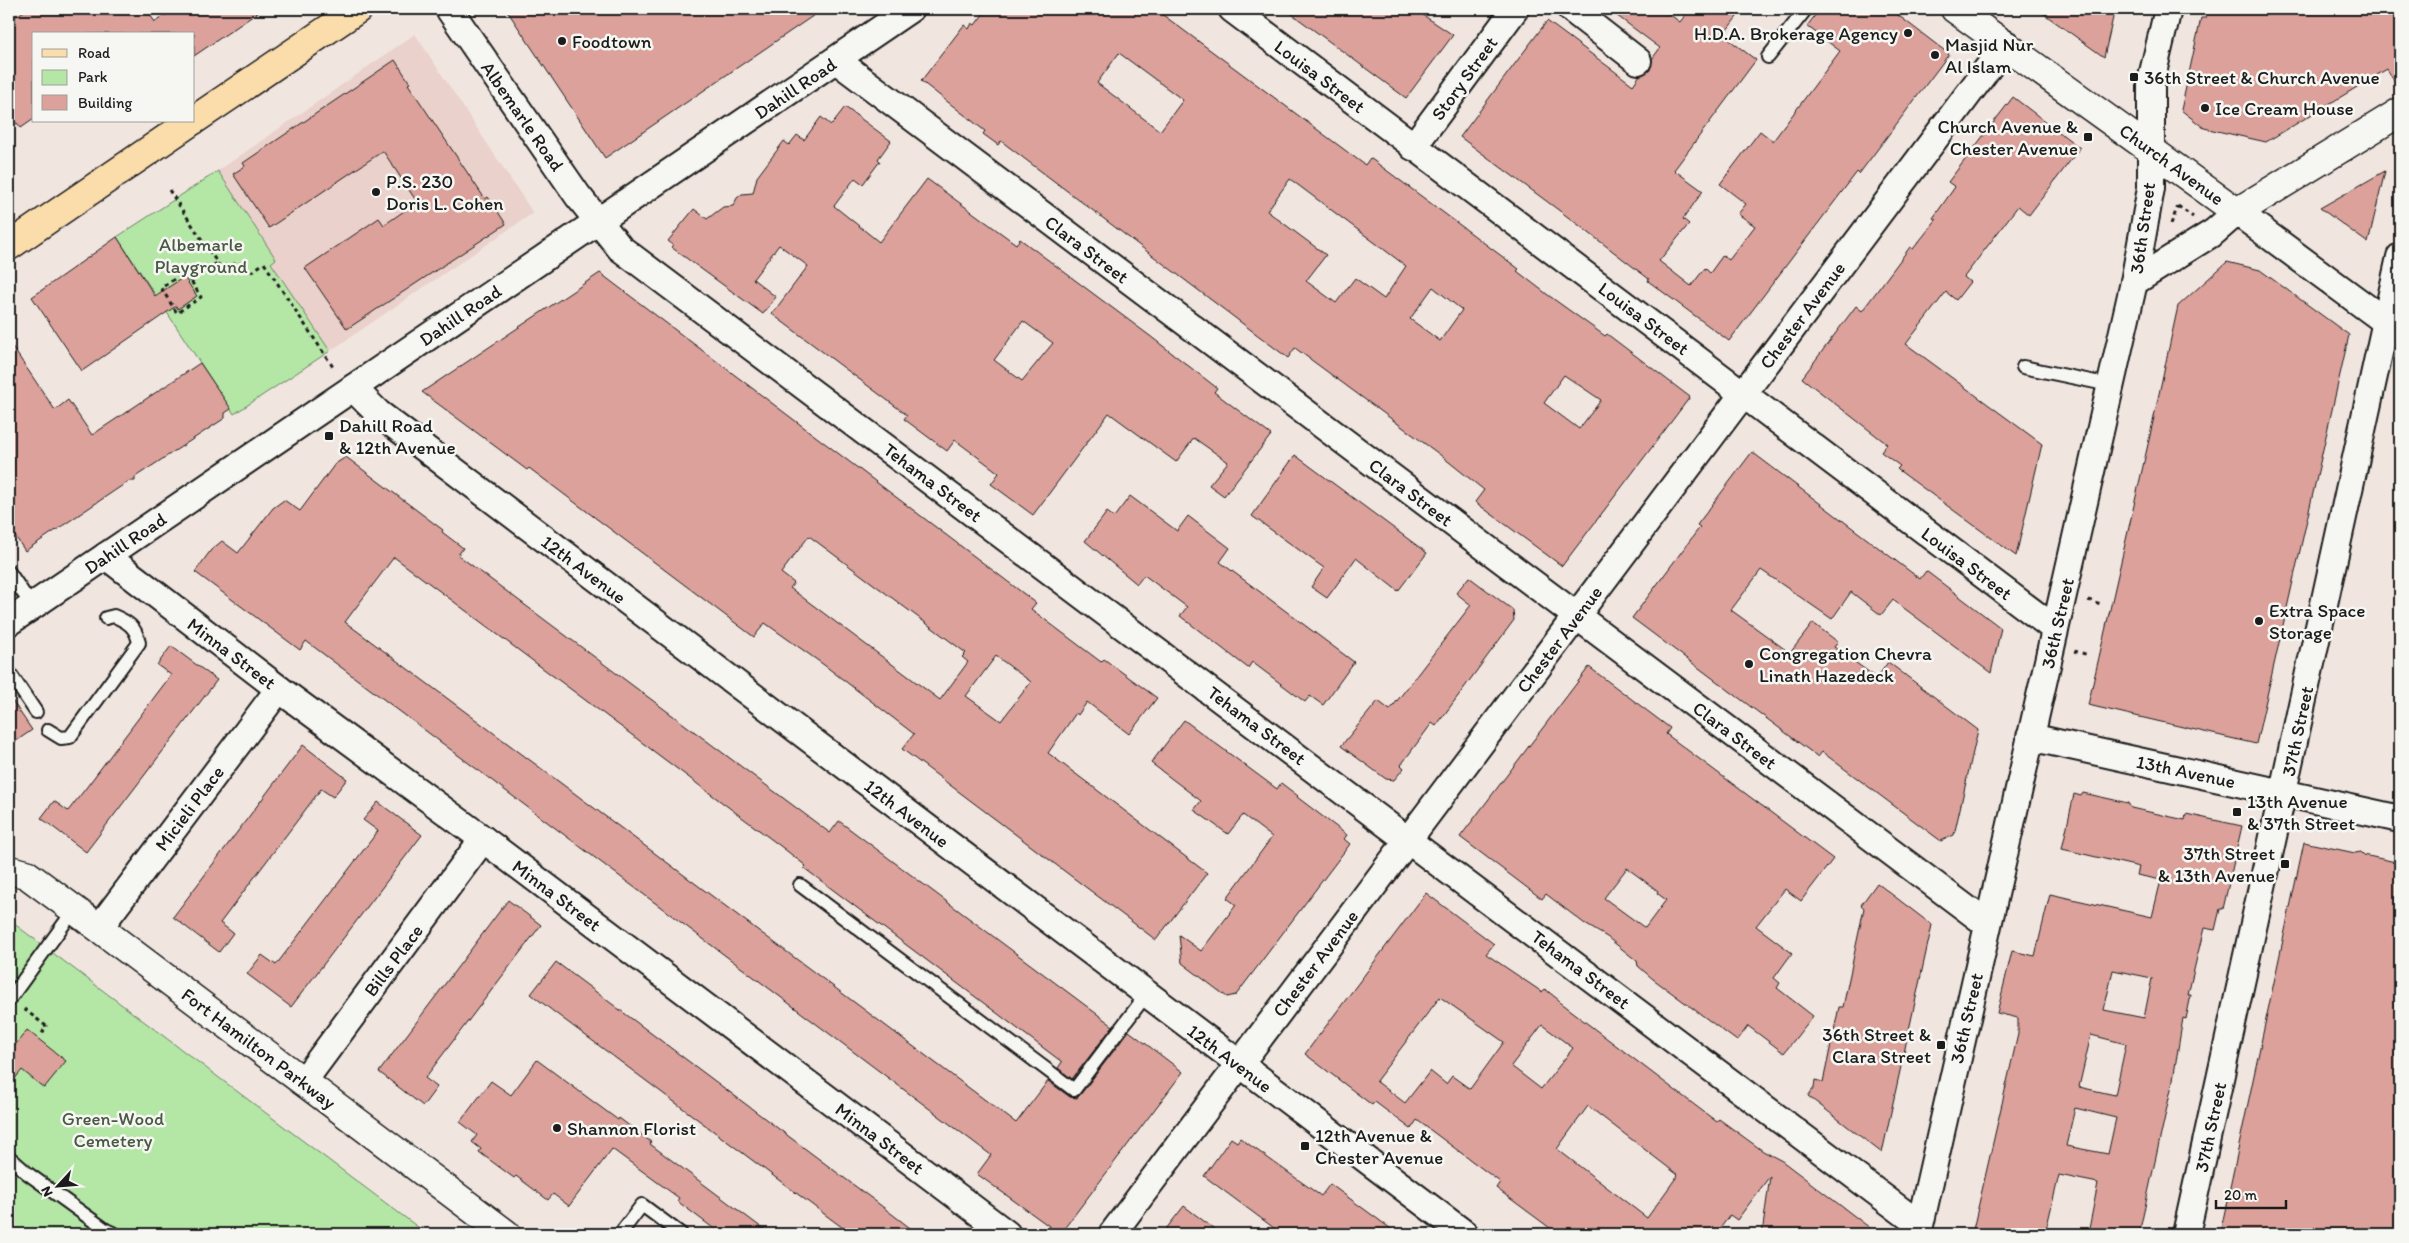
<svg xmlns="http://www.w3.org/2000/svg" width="2409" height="1243" font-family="Itim,sans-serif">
<rect width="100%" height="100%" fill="#f1e5e0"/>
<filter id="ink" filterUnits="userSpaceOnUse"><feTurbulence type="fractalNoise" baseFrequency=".02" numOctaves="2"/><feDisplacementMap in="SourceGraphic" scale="10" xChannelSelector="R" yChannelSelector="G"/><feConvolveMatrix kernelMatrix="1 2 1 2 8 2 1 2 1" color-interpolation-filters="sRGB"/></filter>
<g filter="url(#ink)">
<polygon fill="#ead1cb" points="415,34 533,213 330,351 271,263 276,259 218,171"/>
<g fill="#b4e6a6" stroke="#688161">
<polygon points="218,171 276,259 271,263 330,351 234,414 117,237"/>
<polygon points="9,920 427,1234 9,1234"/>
</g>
<g fill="#dba19a" stroke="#1c1c1c" fill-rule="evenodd">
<polygon points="27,9 146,9 155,22 174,9 263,9 194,56 194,34 34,34 34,119 21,128 17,123 9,128 9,21"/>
<polygon points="506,9 823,9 605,158"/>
<path d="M 987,9 L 1155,9 L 1365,165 L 1370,158 L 1519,269 L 1517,271 L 1548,295 L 1605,336 L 1607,334 L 1690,397 L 1562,566 L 1475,502 L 1484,490 L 1439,454 L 1295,348 L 1288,358 L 1001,141 L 998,145 L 983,134 L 985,131 L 921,81 L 964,25 L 969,29 L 972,23 L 975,25 ZM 1119,53 L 1183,100 L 1160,131 L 1097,83 ZM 1290,179 L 1406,266 L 1384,299 L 1355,278 L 1336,303 L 1306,281 L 1326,255 L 1267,211 ZM 1433,287 L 1462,310 L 1440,341 L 1410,319 ZM 1564,375 L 1601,400 L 1579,429 L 1544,403 Z"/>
<polygon points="1285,9 1414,9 1453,35 1406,98"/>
<polygon points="1608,9 1662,9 1680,22 1690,9 1743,9 1723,35 1756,60 1674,170 1703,191 1683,219 1689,224 1659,261 1691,286 1705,268 1710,273 1723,255 1729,260 1755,226 1738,214 1746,204 1720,184 1760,131 1773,141 1840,51 1807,26 1820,9 1890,9 1949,54 1859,174 1857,172 1729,341 1648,281 1649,279 1580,226 1460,137 1547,21 1633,85 1640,75 1650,70 1652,59 1660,48"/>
<polygon points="2037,9 2115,9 2104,57"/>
<polygon points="2208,9 2400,9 2400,91 2387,69 2266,142 2204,128 2181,110 2201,18 2206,18"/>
<polygon points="395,60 410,83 408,84 485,199 488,197 506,224 347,329 305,268 379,218 384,225 417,202 383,151 269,228 233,174 245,166 243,163"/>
<polygon points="2013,97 2080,148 2029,215 2018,206 1964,277 1970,282 1956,300 1946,292 1906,344 2042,444 2016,556 1897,469 1900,466 1881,452 1887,444 1802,378 1856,306 1862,311 1910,247 1913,249 1936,220 1933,218 1955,187 1948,182"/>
<path d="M 845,107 L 891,141 L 878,159 L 880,161 L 863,184 L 855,178 L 834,206 L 879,242 L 927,179 L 1016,244 L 1020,239 L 1150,336 L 1217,388 L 1214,392 L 1271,435 L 1224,496 L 1209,485 L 1228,462 L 1194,438 L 1176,462 L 1109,413 L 1033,515 L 991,484 L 999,473 L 955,440 L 947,451 L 904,419 L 907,415 L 772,314 L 808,266 L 779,245 L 753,279 L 776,297 L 763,314 L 671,247 L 673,245 L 668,241 L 694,209 L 707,219 L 723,207 L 733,206 L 737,198 L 742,194 L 753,193 L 757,177 L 784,141 L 789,145 L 797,135 L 804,140 L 821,117 L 831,125 ZM 1023,321 L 1053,343 L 1022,381 L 994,360 Z"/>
<polygon points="2385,171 2368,243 2320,208"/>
<polygon points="117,237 155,296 184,277 197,296 178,309 176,306 82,371 32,297"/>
<polygon points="2227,262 2260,270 2349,335 2256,744 2088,705 2149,440 2178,306"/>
<path d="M 600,273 L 1036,603 L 1031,609 L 1101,662 L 1104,659 L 1157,698 L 1129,734 L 1087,702 L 1078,715 L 1076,713 L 1048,753 L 1207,873 L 1156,940 L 902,749 L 914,734 L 824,665 L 765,623 L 754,637 L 529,468 L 527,470 L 422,392 ZM 809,536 L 966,653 L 962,657 L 968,662 L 940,700 L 790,588 L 794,583 L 781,573 ZM 996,656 L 1031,682 L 1001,721 L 966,696 Z"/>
<polygon points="9,342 55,410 68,400 92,435 200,363 231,409 225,413 225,418 135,477 135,481 129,481 25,551 9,527"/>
<polygon points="1752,452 1920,579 1926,571 2001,628 1991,673 1893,600 1881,615 1851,592 1832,619 1761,570 1731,610 1790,653 1813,623 1838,642 1834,647 1877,678 1888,662 1978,730 1954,835 1941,841 1822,752 1818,757 1632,618 1700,527 1697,525"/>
<polygon points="1295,455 1427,553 1398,591 1356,558 1327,598 1311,587 1324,568 1252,516"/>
<polygon points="346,457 443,530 442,532 463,548 458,555 830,833 839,821 1113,1026 1072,1079 1058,1068 1062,1062 804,868 806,866 783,848 394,557 345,622 1016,1123 1048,1081 1070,1097 1077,1098 1080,1095 1129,1031 1183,1072 1060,1234 977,1174 991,1155 306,641 300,650 195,572 211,550 222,541 238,553 273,508 284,500 300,511 335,464"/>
<polygon points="1130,496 1177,531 1188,516 1230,548 1220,562 1354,662 1323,705 1310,696 1305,702 1252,662 1248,668 1180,616 1187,607 1144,575 1137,584 1085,541 1107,512 1114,517"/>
<polygon points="1469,577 1513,610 1514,620 1436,726 1432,723 1401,765 1404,768 1394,780 1386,779 1341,746 1378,701 1390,710 1471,605 1456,593"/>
<polygon points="171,646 217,680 86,852 41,818 54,801 68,811 86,788 171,675 157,665"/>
<path d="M 1589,667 L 1670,728 L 1666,734 L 1833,859 L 1801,901 L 1785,889 L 1756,926 L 1792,953 L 1774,978 L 1780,983 L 1777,988 L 1813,1016 L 1784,1053 L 1748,1026 L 1737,1041 L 1653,979 L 1638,966 L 1637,961 L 1607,937 L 1585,924 L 1546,894 L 1542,899 L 1460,837 ZM 1627,868 L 1658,891 L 1657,893 L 1666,900 L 1645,928 L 1604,898 Z"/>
<polygon points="9,696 32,730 9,746"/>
<polygon points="1184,720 1277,789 1281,783 1298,796 1297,797 1347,835 1344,839 1350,844 1236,995 1227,997 1182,963 1179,935 1201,951 1236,905 1227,898 1272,837 1243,815 1228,834 1194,810 1201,801 1151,763"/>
<polygon points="303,745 347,779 333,797 321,789 220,923 233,933 219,952 173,917"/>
<path d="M 2083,793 L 2128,803 L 2131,808 L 2185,820 L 2186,814 L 2242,826 L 2223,909 L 2220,909 L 2215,930 L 2204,928 L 2188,995 L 2191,995 L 2186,1019 L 2183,1018 L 2173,1080 L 2139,1234 L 2088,1234 L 2098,1183 L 2059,1175 L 2045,1234 L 1972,1234 L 2018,1034 L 2018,1018 L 1997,1013 L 2012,951 L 2035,956 L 2050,894 L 2152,917 L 2161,880 L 2137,875 L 2139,867 L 2062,849 L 2074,794 L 2081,796 ZM 2113,970 L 2152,978 L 2144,1018 L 2104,1010 ZM 2091,1035 L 2126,1044 L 2115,1095 L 2079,1087 ZM 2075,1108 L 2116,1118 L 2108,1154 L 2066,1146 Z"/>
<polygon points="378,802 422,835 291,1007 247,974 262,955 276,965 378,831 363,820"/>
<polygon points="2304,842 2355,853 2361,852 2364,855 2400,863 2400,1234 2220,1234"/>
<polygon points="1877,883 1932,925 1882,1153 1808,1096 1814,1088 1815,1080 1823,1082 1839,1007 1843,1007 1864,908 1861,905"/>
<path d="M 1426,893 L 1494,944 L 1486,954 L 1542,992 L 1545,989 L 1560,1001 L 1559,1002 L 1717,1122 L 1719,1119 L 1763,1151 L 1782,1161 L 1878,1234 L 1762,1234 L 1770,1176 L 1737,1220 L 1730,1215 L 1716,1234 L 1558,1234 L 1496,1188 L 1500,1182 L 1417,1120 L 1411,1129 L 1375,1102 L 1372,1105 L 1305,1054 ZM 1440,997 L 1504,1042 L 1470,1089 L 1452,1076 L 1446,1084 L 1430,1071 L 1405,1103 L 1376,1081 ZM 1542,1025 L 1573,1048 L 1541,1089 L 1511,1066 ZM 1588,1106 L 1678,1175 L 1647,1218 L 1557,1149 Z"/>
<polygon points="508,900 541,925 425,1078 437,1087 423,1106 379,1072"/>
<polygon points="556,962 875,1201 918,1234 851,1234 554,1012 531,994"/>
<polygon points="27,1030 66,1061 44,1088 22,1070 9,1086 9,1053"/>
<polygon points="537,1060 618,1120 619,1118 651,1142 650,1144 770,1234 721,1234 677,1201 679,1198 612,1149 569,1206 553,1194 548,1200 516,1176 514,1178 479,1152 481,1149 472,1142 477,1135 460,1122 491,1081 511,1095"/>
<polygon points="1231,1138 1237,1142 1240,1138 1321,1196 1330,1184 1398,1234 1282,1234 1204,1176"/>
<polygon points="1184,1206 1221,1234 1162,1234"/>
</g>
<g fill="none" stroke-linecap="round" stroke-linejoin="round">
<g stroke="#1c1c1c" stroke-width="16">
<g id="lane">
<polyline points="1768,57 1806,9"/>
<polyline points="2023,367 2110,385"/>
<polyline points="9,572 32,606"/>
<polyline points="9,672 36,712"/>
<path d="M 48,730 L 61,738 L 70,737 L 139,643 C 136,627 128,622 114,616 L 106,618"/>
<polyline points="800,885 1074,1090 1146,995"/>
<polyline points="9,1000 74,910"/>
<polyline points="9,1157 27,1173 106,1230 115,1234"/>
<polyline points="620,1234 642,1205 681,1234"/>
</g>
</g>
<g stroke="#1c1c1c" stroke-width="30">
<g id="street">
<polyline points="449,9 578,196 620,248 1920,1225"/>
<polyline points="1232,9 2055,629"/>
<polyline points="1571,9 1638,61"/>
<polyline points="836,60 1987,924"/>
<polyline points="1413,147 1515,9"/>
<polyline points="2134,282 2214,232 2237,212 2386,322"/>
<polyline points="353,388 378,413 1465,1234"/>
<polyline points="106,556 279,689 483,839 1007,1234"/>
<polyline points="9,622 910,9"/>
<polyline points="2030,737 2400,819"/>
<polyline points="99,928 279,689"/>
<polyline points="303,1082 483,839"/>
<polyline points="1112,1234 2006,44"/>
<polyline points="1918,1234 2134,282 2151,188 2151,81 2168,9"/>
<polyline points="2186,1234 2400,257"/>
</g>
</g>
<g stroke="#1c1c1c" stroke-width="31">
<g id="secondary">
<polyline points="1955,9 2237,212 2400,112"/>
<polyline points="9,870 26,874 99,928 506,1234"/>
</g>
</g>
<g stroke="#1c1c1c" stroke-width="31">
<g id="primary">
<polyline points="194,120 358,9"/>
<polyline points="9,246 192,121"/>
</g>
</g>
<g stroke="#1c1c1c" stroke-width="3" stroke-dasharray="4 4" stroke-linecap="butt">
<polyline points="169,190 220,267 239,263 250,273 264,263 333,367"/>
<polyline points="2178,206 2193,217"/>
<polyline points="2171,224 2178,206"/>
<polyline points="191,281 185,272 161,288 177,313 201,297 191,281 217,263"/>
<polyline points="2088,600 2101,604"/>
<polyline points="2074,651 2089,655"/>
<polyline points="24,1009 46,1026 42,1034"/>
<polyline points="9,1075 15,1071"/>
</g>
<use href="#lane" stroke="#f6f6f2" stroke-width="12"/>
<use href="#street" stroke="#f6f6f2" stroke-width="26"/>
<use href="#secondary" stroke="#f6f6f2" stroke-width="28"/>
<use href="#primary" stroke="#fbddab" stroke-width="28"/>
</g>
</g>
<g fill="#1c1c1c" stroke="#f6f6f2" stroke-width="2">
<circle cx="1908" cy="33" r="5"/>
<circle cx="562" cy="41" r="5"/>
<circle cx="1935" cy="55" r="5"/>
<rect x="2129" y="72" width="10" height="10" rx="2.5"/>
<circle cx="2205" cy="108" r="5"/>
<rect x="2083" y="132" width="10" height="10" rx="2.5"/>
<circle cx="376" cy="192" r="5"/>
<rect x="324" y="431" width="10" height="10" rx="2.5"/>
<circle cx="2259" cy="621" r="5"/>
<circle cx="1749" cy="664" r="5"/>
<rect x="2232" y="807" width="10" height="10" rx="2.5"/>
<rect x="2280" y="859" width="10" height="10" rx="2.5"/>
<rect x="1936" y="1040" width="10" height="10" rx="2.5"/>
<circle cx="557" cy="1128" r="5"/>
<rect x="1300" y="1141" width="10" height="10" rx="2.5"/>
</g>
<g text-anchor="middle" stroke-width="5" stroke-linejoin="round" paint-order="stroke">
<g font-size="19" fill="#1c1c1c" stroke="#f6f6f2" text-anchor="start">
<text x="1898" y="40" text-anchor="end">H.D.A. Brokerage Agency</text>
<text x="572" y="48">Foodtown</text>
<text x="1945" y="51">Masjid Nur<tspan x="1945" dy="22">Al Islam</tspan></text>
<text x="2144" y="84">36th Street &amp; Church Avenue</text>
<text x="2215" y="115">Ice Cream House</text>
<text x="2078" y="133" text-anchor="end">Church Avenue &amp;<tspan x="2078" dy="22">Chester Avenue</tspan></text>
<text x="386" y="188">P.S. 230<tspan x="386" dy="22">Doris L. Cohen</tspan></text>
<text x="339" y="432">Dahill Road<tspan x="339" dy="22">&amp; 12th Avenue</tspan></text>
<text x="2269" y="617">Extra Space<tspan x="2269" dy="22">Storage</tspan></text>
<text x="1759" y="660">Congregation Chevra<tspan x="1759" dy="22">Linath Hazedeck</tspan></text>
<text x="2247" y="808">13th Avenue<tspan x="2247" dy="22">&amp; 37th Street</tspan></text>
<text x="2275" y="860" text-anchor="end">37th Street<tspan x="2275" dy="22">&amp; 13th Avenue</tspan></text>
<text x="1931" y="1041" text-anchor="end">36th Street &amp;<tspan x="1931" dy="22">Clara Street</tspan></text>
<text x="567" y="1135">Shannon Florist</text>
<text x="1315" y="1142">12th Avenue &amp;<tspan x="1315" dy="22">Chester Avenue</tspan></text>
</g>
<g font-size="19" fill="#1c1c1c" stroke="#f6f6f2">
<text transform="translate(1320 76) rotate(37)" y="7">Louisa Street</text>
<text transform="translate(1464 78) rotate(-54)" y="7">Story Street</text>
<text transform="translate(795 88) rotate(-34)" y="7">Dahill Road</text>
<text transform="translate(523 116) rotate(55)" y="7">Albemarle Road</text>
<text transform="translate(2172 164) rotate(36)" y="7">Church Avenue</text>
<text transform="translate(2142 228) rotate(-82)" y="7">36th Street</text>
<text transform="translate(1087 249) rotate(37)" y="7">Clara Street</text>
<text transform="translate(460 315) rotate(-34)" y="7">Dahill Road</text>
<text transform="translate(1802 315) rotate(-53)" y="7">Chester Avenue</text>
<text transform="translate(1644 318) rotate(37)" y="7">Louisa Street</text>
<text transform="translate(933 482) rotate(37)" y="7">Tehama Street</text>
<text transform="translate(1411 492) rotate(37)" y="7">Clara Street</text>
<text transform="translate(125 543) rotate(-34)" y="7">Dahill Road</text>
<text transform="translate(1967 563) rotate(37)" y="7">Louisa Street</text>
<text transform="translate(584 569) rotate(37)" y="7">12th Avenue</text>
<text transform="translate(2057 623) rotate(-77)" y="7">36th Street</text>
<text transform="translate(1559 639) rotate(-53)" y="7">Chester Avenue</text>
<text transform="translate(232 653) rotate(37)" y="7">Minna Street</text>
<text transform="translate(1257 725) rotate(37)" y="7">Tehama Street</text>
<text transform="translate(2297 731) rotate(-78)" y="7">37th Street</text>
<text transform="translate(1735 735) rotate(37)" y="7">Clara Street</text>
<text transform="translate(2186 771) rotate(12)" y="7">13th Avenue</text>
<text transform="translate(189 808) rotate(-53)" y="7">Micieli Place</text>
<text transform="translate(907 813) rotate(37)" y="7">12th Avenue</text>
<text transform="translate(557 895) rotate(37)" y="7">Minna Street</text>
<text transform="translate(393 960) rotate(-53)" y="7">Bills Place</text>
<text transform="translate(1315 963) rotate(-53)" y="7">Chester Avenue</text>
<text transform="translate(1581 969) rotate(37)" y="7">Tehama Street</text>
<text transform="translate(1966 1018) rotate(-77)" y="7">36th Street</text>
<text transform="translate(259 1048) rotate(37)" y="7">Fort Hamilton Parkway</text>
<text transform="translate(1230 1058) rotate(37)" y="7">12th Avenue</text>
<text transform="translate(2210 1127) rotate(-78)" y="7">37th Street</text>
<text transform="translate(880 1138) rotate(37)" y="7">Minna Street</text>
</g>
<g font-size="19" fill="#4a5945" stroke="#f6f6f2">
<text x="201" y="251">Albemarle<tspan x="201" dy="22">Playground</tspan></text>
<text x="113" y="1125">Green-Wood<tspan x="113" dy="22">Cemetery</tspan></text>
</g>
</g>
<rect width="2409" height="1243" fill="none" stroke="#f6f6f2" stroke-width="30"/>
<rect x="15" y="15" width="2379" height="1213" fill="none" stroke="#1c1c1c" stroke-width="2" filter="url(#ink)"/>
<rect x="32" y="32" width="162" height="90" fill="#f6f6f2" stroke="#9f9f9c"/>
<rect x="42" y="49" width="25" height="8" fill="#fbddab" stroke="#9f9f9c"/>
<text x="78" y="58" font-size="15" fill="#1c1c1c">Road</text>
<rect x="42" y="70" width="25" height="15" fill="#b4e6a6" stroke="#9f9f9c"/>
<text x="78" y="82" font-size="15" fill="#1c1c1c">Park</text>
<rect x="42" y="95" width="25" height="15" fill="#dba19a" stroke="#9f9f9c"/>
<text x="78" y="108" font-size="15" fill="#1c1c1c">Building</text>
<g transform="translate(58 1186) rotate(244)" stroke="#f6f6f2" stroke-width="4" paint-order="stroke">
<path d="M0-4L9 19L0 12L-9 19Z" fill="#1c1c1c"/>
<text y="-8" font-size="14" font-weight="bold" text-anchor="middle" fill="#1c1c1c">N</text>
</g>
<path d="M2216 1200v8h70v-8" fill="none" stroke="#1c1c1c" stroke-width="2.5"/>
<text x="2224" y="1200" font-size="15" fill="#1c1c1c" stroke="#f6f6f2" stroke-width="4" paint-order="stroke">20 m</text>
</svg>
